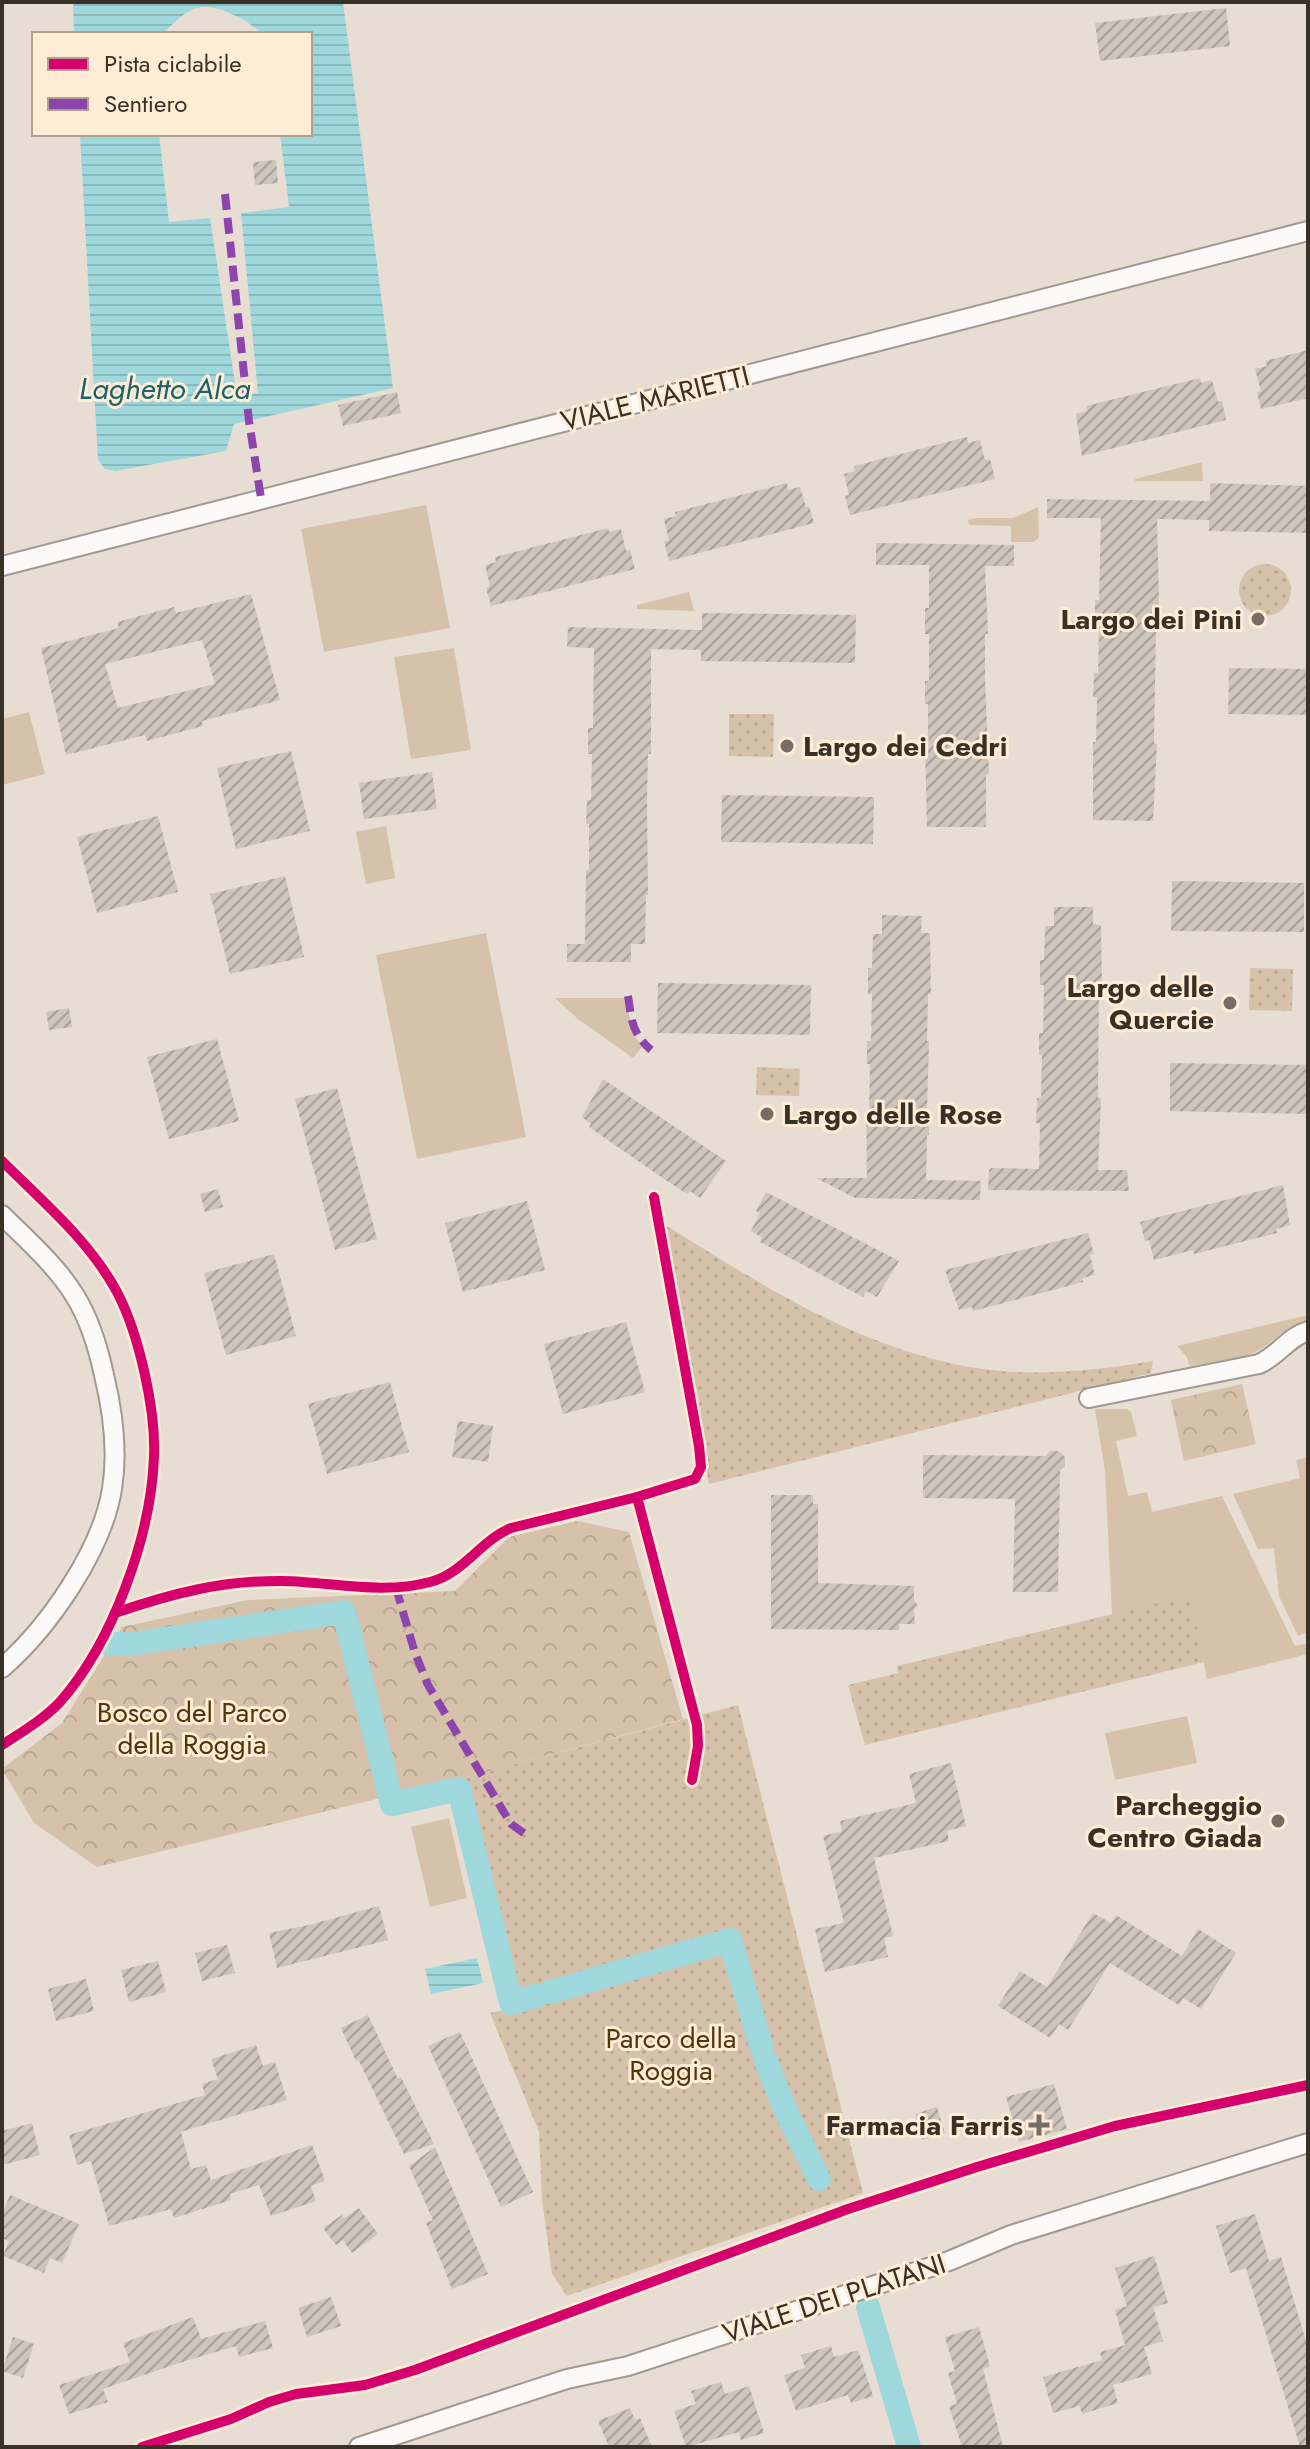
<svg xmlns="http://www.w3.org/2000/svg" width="1310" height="2449" font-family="Jost,sans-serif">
<defs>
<pattern id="forest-crowns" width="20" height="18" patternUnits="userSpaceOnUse" patternTransform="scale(2)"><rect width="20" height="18" fill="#d6c2aa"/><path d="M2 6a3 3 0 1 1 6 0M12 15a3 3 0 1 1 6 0" fill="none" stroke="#b8a792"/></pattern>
<pattern id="park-dots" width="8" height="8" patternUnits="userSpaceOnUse" patternTransform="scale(2)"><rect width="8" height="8" fill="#d6c2aa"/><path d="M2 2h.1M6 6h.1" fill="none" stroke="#b8a792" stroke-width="1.8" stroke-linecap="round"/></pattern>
<pattern id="water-rules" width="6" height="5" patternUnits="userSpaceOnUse" patternTransform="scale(2)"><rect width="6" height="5" fill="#9ed7dc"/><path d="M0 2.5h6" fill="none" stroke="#89b9bd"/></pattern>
<pattern id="building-hatch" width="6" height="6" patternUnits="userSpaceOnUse" patternTransform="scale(2)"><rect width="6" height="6" fill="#cdc5bc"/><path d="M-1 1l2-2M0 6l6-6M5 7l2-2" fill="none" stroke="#a7a199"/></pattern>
</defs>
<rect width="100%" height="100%" fill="#e8ddd2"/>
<g fill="#d6c2aa">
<polygon points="1202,462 1203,481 1135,481 1135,479"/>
<polygon points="426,505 450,628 324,652 301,529"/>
<polygon points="1038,507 1039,538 1033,542 1011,542 1011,526 969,525 968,520 976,518 1013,518"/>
<polygon points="689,592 694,611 637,609 637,605"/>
<polygon points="454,648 471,750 411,759 394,657"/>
<polygon points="29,712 45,774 2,785 2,719"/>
<polygon points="386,826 395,878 366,884 356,832"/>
<polygon points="486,933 526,1137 417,1159 376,955"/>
<polygon points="555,998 626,998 633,1035 643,1046 633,1058 578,1019"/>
<path d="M 1308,1315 L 1308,1322 C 1278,1329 1277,1342 1253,1353 C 1234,1362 1211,1361 1190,1366 L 1186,1356 L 1177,1346 Z"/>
<polygon points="1095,1409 1127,1409 1131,1412 1137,1436 1116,1441 1128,1496 1147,1492 1152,1512 1222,1496 1295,1646 1308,1643 1308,1654 1207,1679 1191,1596 1112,1614 1105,1471"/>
<polygon points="1308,1457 1308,1632 1298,1636 1279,1596 1274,1548 1258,1549 1233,1494 1300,1478 1296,1460"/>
<polygon points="1187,1716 1197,1763 1115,1780 1105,1733"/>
<polygon points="449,1818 467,1898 430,1907 411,1827"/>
</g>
<g fill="url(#forest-crowns)">
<polygon points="1242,1384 1256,1444 1184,1461 1171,1400"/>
<polygon points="578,1521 629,1532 683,1719 463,1778 97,1867 34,1823 2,1769 62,1723 122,1627 248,1600 455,1591 509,1537"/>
</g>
<g fill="url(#park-dots)">
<circle cx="1265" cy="590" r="26"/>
<polygon points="729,714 774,714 773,757 729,756"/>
<polygon points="1250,968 1293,969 1292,1011 1249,1010"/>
<polygon points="757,1067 800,1069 799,1096 756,1095"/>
<path d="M 662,1223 C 762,1285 864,1352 983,1369 C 1039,1377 1098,1370 1153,1361 L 1151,1373 L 709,1484 Z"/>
<polygon points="1191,1595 1204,1662 865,1745 848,1685 898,1673 897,1666"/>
<polygon points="738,1705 863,2193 567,2296 552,2274 542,2199 539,2132 490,2013 523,2006 463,1778"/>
</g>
<g fill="url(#water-rules)">
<path d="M 73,2 L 343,2 L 393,388 L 234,424 L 226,451 L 115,471 L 105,469 L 98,460 L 80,134 L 159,134 L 169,222 L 210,218 L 237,396 L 258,393 L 241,213 L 289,207 L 280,134 L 310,134 L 310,34 C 296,34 278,37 265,34 C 258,32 251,24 244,20 C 205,0 193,2 163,34 L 74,34 Z"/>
<polygon points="477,1958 483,1983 431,1994 425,1969"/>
</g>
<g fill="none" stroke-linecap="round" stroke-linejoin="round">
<g stroke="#9ed7dc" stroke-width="24">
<polyline points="110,1644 131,1644 344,1612 392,1804 459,1789 511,2003 539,1995"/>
<polyline points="550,1992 730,1940 762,2049"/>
<polyline points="766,2061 784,2107 819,2179"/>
<polyline points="868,2307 909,2447"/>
</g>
</g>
<g fill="url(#building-hatch)" fill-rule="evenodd">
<polygon points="1226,8 1230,46 1100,61 1095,23"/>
<polygon points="276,160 278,183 255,185 253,162"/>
<polygon points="1308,350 1308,398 1261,409 1257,392 1261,391 1255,369 1267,366 1265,361"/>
<polygon points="1200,378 1201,383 1212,380 1218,402 1222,401 1226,420 1082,456 1076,414 1087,411 1086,406"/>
<polygon points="397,392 401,413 343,426 338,405"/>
<polygon points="967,437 968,443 980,440 985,460 990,459 995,479 850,515 845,496 849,495 844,474 855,471 854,466"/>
<polygon points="787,483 788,490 800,487 806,507 809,506 814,523 669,561 664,541 669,540 664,519 676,516 675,512"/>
<polygon points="1210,483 1308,486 1308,533 1209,531 1209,520 1157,519 1159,602 1159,628 1156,628 1154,743 1157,744 1153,821 1093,820 1093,742 1096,742 1097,697 1093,697 1094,673 1098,673 1099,628 1095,628 1095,600 1099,600 1101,518 1047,518 1047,499 1210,501"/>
<polygon points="608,528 609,532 621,529 626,551 630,550 635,569 491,606 486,588 490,586 485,565 496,562 495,557"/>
<polygon points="876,543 1014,545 1014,566 985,566 988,634 985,634 985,680 989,774 986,774 986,827 927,827 925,750 928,750 928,704 925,704 925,681 929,681 929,634 925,634 925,608 929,608 929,565 876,565"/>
<path d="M 251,594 L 280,700 L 202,721 L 203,726 L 147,741 L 145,735 L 66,755 L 41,648 L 119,628 L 117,622 L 174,607 L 176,613 ZM 202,640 L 215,684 L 118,708 L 105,664 Z"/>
<polygon points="702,613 856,615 855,663 701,661 701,650 651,649 651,754 648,754 647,801 648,895 646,895 645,944 631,944 631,962 567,962 567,944 585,944 586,870 589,870 589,824 586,824 587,800 591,800 592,754 588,754 588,728 593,728 594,648 567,647 568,627 702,630"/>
<polygon points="1229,668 1308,669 1308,715 1228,714"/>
<polygon points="291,751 310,831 236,849 217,768"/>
<polygon points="432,772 437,809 364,819 359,783"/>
<polygon points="722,795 874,797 873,844 721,842"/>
<polygon points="158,816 178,892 97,913 77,837"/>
<polygon points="285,876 304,957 230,974 210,894"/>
<polygon points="1172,881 1304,883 1304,932 1171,931"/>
<polygon points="1054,907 1093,907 1093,924 1101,925 1102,986 1099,986 1098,1098 1101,1098 1098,1170 1127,1170 1129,1191 988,1190 989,1170 991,1168 1039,1169 1040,1123 1036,1123 1037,1098 1041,1098 1042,1055 1039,1055 1039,1033 1043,1033 1044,985 1040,985 1040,960 1044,960 1045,926 1054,926"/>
<polygon points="882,915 922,916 921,933 930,933 931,994 928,994 927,1041 929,1041 927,1111 929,1111 929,1135 927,1135 926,1180 981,1181 980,1200 855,1198 816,1178 867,1178 866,1110 869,1110 870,1064 867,1064 867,1041 871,1041 872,994 868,994 868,968 872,968 873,934 882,934"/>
<polygon points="658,983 811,985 810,1035 657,1033"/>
<polygon points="69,1008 72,1027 49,1030 46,1012"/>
<polygon points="217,1039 239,1121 169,1139 147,1057"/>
<polygon points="1170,1063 1308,1065 1308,1114 1170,1111"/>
<polygon points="603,1079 726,1161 700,1198 690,1191 687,1194 664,1179 589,1127 591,1124 582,1117"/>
<polygon points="337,1088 377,1239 335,1250 295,1099"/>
<polygon points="1283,1185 1290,1225 1276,1229 1277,1233 1194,1254 1193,1250 1154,1260 1149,1240 1145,1241 1140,1222"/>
<polygon points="218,1189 223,1207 205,1212 200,1194"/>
<polygon points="766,1192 899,1261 877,1297 866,1291 863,1297 760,1242 762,1237 751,1231 760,1213 756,1211"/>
<polygon points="527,1201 545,1270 463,1292 445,1223"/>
<polygon points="1088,1233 1094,1254 1090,1255 1095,1275 1082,1278 1083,1282 973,1311 972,1307 959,1310 945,1270"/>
<polygon points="274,1254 296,1336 226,1355 204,1273"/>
<polygon points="626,1322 645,1392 563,1414 544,1344"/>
<polygon points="390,1382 409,1452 327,1474 308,1404"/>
<polygon points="458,1421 493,1426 488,1462 452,1457"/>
<polygon points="1050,1451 1059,1451 1065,1457 1065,1466 1060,1470 1058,1592 1013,1592 1015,1499 923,1498 923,1455 1046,1456"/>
<polygon points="771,1495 813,1495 813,1504 818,1504 818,1583 914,1586 914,1600 918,1606 914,1609 915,1624 899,1624 899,1630 771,1629"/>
<polygon points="951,1763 966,1826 947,1831 949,1841 874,1858 893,1936 884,1938 888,1957 825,1972 815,1929 844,1923 823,1836 842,1831 840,1821 916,1803 909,1774"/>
<polygon points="379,1906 388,1940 277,1968 269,1933 309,1925"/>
<polygon points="1093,1913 1111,1923 1116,1915 1182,1956 1198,1929 1236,1953 1201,2009 1183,1998 1179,2005 1110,1963 1068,2030 1059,2024 1050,2038 998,2006 1020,1971 1047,1987"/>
<polygon points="227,1945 235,1973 202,1981 195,1953"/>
<polygon points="158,1961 166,1992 129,2002 121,1970"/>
<polygon points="86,1979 94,2011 56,2021 48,1989"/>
<polygon points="368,2015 398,2079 401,2077 434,2144 404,2154 358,2059 356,2061 341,2028"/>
<polygon points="460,2032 533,2192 501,2207 428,2046"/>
<polygon points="256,2045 263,2066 275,2062 287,2100 181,2132 191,2169 206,2165 211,2180 312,2145 325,2181 311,2186 316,2201 271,2216 259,2185 230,2194 231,2200 174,2218 171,2209 109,2226 91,2161 77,2165 69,2135 205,2095 202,2084 218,2079 211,2059"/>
<polygon points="1054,2084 1067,2129 1019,2142 1006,2097"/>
<polygon points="937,2107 945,2133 922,2140 915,2114"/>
<polygon points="32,2123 40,2155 2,2165 2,2131"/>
<polygon points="435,2147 488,2274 452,2289 426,2223 433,2220 409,2166"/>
<polygon points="10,2195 79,2224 62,2263 50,2258 44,2273 3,2256 9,2241 2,2238 2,2214"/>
<polygon points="359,2208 378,2234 352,2253 343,2240 336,2245 323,2228 342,2215 344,2218"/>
<polygon points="1255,2214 1269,2261 1281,2257 1308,2348 1308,2447 1300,2447 1246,2268 1230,2273 1216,2226"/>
<polygon points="1154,2256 1168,2303 1153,2307 1163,2341 1144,2347 1152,2374 1113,2385 1118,2403 1082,2414 1080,2406 1053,2413 1043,2377 1102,2360 1100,2352 1125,2345 1115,2310 1127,2306 1115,2268"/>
<polygon points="331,2297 341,2326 307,2337 298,2308"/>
<polygon points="193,2317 201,2339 265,2321 273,2348 239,2357 236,2346 179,2363 103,2389 108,2402 69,2414 59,2385 130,2362 123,2343"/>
<polygon points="979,2327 990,2366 983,2369 1003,2447 962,2447 949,2406 957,2404 948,2373 955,2371 945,2337"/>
<polygon points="13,2337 34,2344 23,2378 2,2371"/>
<polygon points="831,2346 834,2357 858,2350 873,2396 851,2403 848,2395 796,2411 784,2375 805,2368 801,2355"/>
<polygon points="721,2382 725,2394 749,2386 764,2433 741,2440 739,2432 686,2447 674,2411 696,2404 691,2391"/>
<polygon points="630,2408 635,2420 640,2418 652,2447 609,2447 598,2421"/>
</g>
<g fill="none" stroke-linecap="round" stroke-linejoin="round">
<g stroke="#a19990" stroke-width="22">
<g id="minor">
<polyline points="2,566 1308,231"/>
<path d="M 2,1215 C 27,1240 56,1265 75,1296 C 90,1320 98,1347 104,1375 C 113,1412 118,1452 112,1489 C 102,1551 48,1628 2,1668"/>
<path d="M 1089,1398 L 1259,1364 C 1278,1356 1288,1337 1308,1331"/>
<polyline points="359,2447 567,2379 628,2366 949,2261 1011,2235 1308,2143"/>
</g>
</g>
<use href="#minor" stroke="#fcfaf8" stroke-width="18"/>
<g stroke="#8e44ad" stroke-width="8" stroke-dasharray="16 8" stroke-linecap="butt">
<polyline points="225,194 249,421 261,498"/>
<path d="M 628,996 C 632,1021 631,1032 651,1050"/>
<polyline points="396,1588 415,1653 428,1685 511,1824 528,1836"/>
</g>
<g stroke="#ffecd5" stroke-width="15">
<g id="cycleway">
<path d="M 2,1161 C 43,1202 89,1240 117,1292 C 139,1334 156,1410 154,1457 C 151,1536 113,1642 60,1702 C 44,1719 22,1732 2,1745"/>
<polyline points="637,1497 697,1725 698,1746 692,1780"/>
<path d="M 115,1613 C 170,1594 223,1580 283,1581 C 332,1582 382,1595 430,1582 C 463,1574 481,1540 511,1528 L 637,1497 L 695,1479 L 701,1467 L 699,1446 L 654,1197"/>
<polyline points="142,2447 231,2419 269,2402 296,2394 365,2385 415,2370 848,2209 977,2167 1115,2126 1308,2085"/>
</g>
</g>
<use href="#cycleway" stroke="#d6006c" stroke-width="10"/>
</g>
<g fill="#766d64" stroke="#ffecd5" stroke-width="3">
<circle cx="1258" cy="619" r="8"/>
<circle cx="787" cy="746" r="8"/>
<circle cx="1230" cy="1003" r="8"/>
<circle cx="767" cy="1114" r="8"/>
<circle cx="1278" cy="1821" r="8"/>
<path d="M1035 2113h8v8h8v8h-8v8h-8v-8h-8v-8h8z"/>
</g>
<g text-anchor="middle" stroke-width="6" stroke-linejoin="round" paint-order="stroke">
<g font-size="28" fill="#383128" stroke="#ffecd5">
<text transform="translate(655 398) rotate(-14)" y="10">VIALE MARIETTI</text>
<text transform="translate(834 2298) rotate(-18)" y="10">VIALE DEI PLATANI</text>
</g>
<g font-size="28" font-weight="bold" fill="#383128" stroke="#ffecd5" text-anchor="end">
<text x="1242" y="629">Largo dei Pini</text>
<text x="803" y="756" text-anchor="start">Largo dei Cedri</text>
<text x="1214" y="997">Largo delle<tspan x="1214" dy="32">Quercie</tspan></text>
<text x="783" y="1124" text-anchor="start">Largo delle Rose</text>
<text x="1262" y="1815">Parcheggio<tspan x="1262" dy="32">Centro Giada</tspan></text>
<text x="1023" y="2135">Farmacia Farris</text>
</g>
<g font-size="28" fill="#52360b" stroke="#ffecd5">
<text x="192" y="1722">Bosco del Parco<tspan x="192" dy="32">della Roggia</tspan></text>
<text x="671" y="2048">Parco della<tspan x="671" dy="32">Roggia</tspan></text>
</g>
<g font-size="30" font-style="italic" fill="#1c626c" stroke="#ffecd5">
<text x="165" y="399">Laghetto Alca</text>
</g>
</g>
<rect width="1310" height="2449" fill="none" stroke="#383128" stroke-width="8"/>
<rect x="32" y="32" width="280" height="104" fill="#ffecd5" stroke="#afa190" stroke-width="2"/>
<rect x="48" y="58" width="40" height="12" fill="#d6006c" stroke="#afa190" stroke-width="2"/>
<text x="104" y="72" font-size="24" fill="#383128">Pista ciclabile</text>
<rect x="48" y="98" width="40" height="12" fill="#8e44ad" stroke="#afa190" stroke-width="2"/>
<text x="104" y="112" font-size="24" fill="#383128">Sentiero</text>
</svg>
